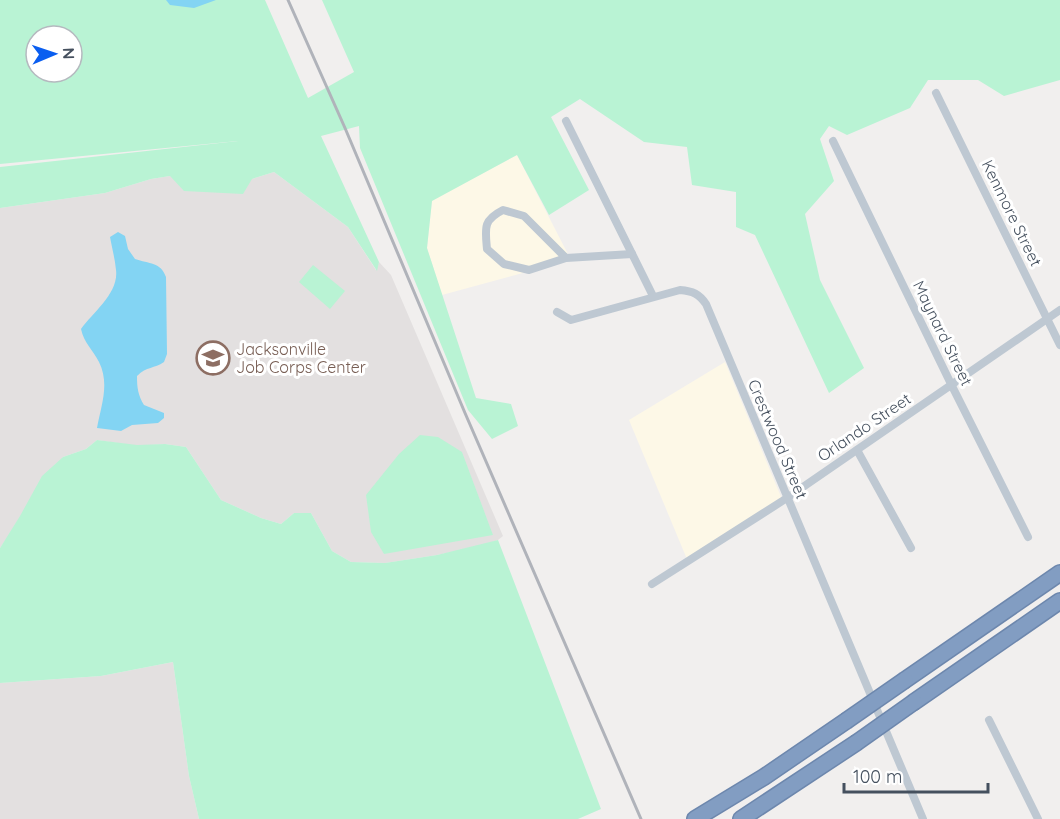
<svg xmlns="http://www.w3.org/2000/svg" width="1060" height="819" font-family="Quicksand,sans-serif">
<rect width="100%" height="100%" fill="#f1efee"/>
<g fill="#fdf8e7">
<polygon points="517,155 571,260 442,295 427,248 432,200"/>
<polygon points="725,362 784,504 689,564 629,420"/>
</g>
<g fill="#e3e0e0">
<polygon points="274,172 348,227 376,270 379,262 391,275 503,536 498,540 481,546 437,555 385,563 351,562 332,551 311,513 294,513 281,524 261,518 221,500 186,447 165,444 137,446 97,440 86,449 63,457 0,548 0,208 105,193 151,179 170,176 252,179"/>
<polygon points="173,662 189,776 199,819 0,819 0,683 101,676"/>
</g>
<g fill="#b9f3d4" fill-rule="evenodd">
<path d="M 0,0 L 265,0 L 308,98 L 354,72 L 322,0 L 1060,0 L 1060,80 L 1004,96 L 978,80 L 928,80 L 910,108 L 847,135 L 829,126 L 820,139 L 834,181 L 805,214 L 820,280 L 864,368 L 829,393 L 755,235 L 736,227 L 736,192 L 692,185 L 687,147 L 644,142 L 580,99 L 551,117 L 589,190 L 549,215 L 517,155 L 432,201 L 427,248 L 476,398 L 511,404 L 518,426 L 492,439 L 468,410 L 360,148 L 359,126 L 321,136 L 379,262 L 377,271 L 348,227 L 274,172 L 252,179 L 243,194 L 184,191 L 170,176 L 151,179 L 105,193 L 0,208 L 0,167 L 238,141 L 0,164 ZM 36,36 L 72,36 L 72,72 L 36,72 Z"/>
<polygon points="313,265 345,291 330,309 299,282"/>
<polygon points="420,435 438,437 462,452 493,535 384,554 371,532 366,495 399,454"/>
<polygon points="97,440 137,445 165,444 186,447 221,500 261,518 281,524 294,513 311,513 332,551 351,562 385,563 437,555 498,540 601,809 578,819 199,819 189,776 173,662 101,676 0,683 0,548 20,516 42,476 63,457 86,449"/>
</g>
<g fill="#83d4f3">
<polygon points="166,0 216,0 194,8 170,5"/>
<path d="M 118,232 L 125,236 L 128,249 L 135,259 C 149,264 161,262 166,277 L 167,354 L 164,362 C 154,369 147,366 137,376 C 137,388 138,395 144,405 L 164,413 L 164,418 L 158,423 L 132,425 L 121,431 L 97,428 C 101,406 110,384 99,362 C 93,350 84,343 81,329 C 93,312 119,293 116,270 C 115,259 112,248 110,237 Z"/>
</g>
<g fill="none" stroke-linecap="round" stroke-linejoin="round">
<g stroke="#6d87ad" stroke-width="18">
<g id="highway">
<polyline points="905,680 1060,573"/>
<polyline points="914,702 1060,601"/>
<polyline points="695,819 764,777 846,721"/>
<polyline points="741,819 856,743"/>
</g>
</g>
<g stroke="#bec8d2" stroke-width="8">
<polyline points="936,93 1060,345"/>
<polyline points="566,121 653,296"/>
<polyline points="833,141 952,386 1028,537"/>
<path d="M 566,258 L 529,270 L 504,264 L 487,249 C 485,228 483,220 503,210 L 524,216 L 566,258 L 632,254"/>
<path d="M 557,312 L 571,320 L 680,290 C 693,291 699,294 706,304 L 923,819"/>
<polyline points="857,450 911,548"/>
<polyline points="652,584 787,498 1060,310"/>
<polyline points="989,720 1038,819"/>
</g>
<use href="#highway" stroke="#829dc2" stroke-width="15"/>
<polyline stroke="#b0b3ba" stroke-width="3" points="288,0 345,128 465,413 641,819"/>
<g stroke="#6d87ad" stroke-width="18" stroke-linecap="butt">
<g id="highway-bridge">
<polyline points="846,721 905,680"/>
<polyline points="856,743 914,702"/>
</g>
</g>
<use href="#highway-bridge" stroke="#829dc2" stroke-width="15"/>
</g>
<defs>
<g id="university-ring" transform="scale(1.725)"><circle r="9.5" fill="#fff" stroke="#8d6e63" stroke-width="1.5"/><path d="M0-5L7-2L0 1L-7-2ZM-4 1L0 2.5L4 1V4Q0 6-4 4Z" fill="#8d6e63"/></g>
</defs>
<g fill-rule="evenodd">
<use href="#university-ring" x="213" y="358"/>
</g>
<g text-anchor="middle" stroke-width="6" stroke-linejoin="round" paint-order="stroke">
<g font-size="16" fill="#45505e" stroke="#fff">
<text transform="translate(1012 213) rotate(64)" y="6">Kenmore Street</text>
<text transform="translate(943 333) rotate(64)" y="6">Maynard Street</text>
<text transform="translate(864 427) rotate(-34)" y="6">Orlando Street</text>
<text transform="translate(778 439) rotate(67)" y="6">Crestwood Street</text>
</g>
<g font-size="16" fill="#785e54" stroke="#fff" text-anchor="start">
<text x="236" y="355">Jacksonville<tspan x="236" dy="18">Job Corps Center</tspan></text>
</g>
</g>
<g transform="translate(54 54) rotate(88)"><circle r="28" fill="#ffffff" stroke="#b5b9bf" stroke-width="1.5"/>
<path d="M0-4.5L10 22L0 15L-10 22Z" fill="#0a5ef0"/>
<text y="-9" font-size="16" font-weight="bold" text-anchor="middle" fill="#45505e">N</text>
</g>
<path d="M844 783v9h144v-9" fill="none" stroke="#45505e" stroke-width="3"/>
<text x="853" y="783" font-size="18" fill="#45505e" stroke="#ffffff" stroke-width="4.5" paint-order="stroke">100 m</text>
</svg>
